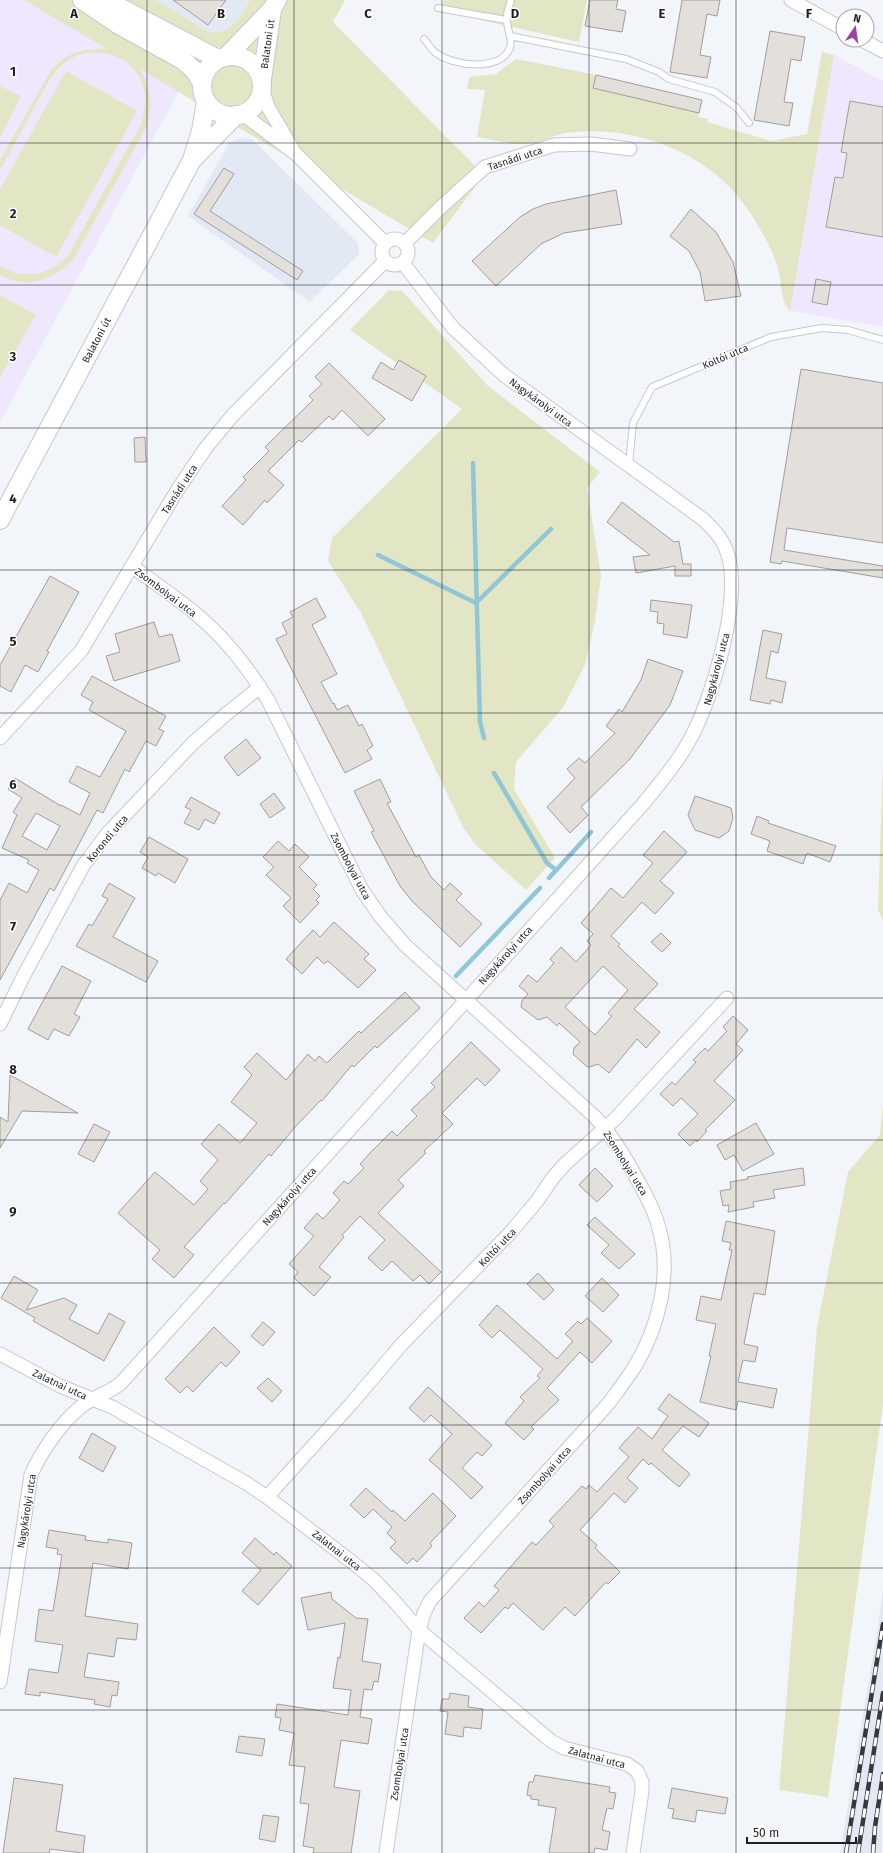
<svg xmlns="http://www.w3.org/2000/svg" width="883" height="1853" font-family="'Fira Sans',sans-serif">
<rect width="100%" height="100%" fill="#f2f6fb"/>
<g fill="#e2e9f5">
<polygon points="156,0 250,0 238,20 225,31 209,32"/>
<polygon points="239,138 252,139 358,243 359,254 310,302 188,216 229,143"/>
<polygon points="883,1587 882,1853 840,1853 878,1625"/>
</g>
<g fill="#efe7fd">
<polygon points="0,0 32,0 179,91 0,422"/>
<polygon points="834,55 883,81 883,327 790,311"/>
</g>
<g fill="#e2e6c4">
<path d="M 24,0 L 156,0 L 209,32 L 225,31 L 238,20 L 250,0 L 345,0 L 333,22 L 484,175 L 433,243 L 140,69 C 152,91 153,103 146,128 L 74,258 C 55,280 26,290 0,275 L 0,266 C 25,281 51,275 69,254 L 141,124 C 147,104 148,83 132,67 C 124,59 112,54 102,53 C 87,51 73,55 62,65 C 50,76 43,92 35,106 C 24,127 12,149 0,170 L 0,160 L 51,70 C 69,51 81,49 107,49 Z"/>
<polygon points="444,0 587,0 579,42 442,11"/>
<path d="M 822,52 L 834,55 L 790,311 C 780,301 782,282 778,268 C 772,248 758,224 746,207 C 707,151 632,124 566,133 C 553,135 539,144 525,144 C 510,145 492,139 477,137 L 485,90 L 467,89 L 469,77 L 496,74 L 516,59 L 596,75 L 593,88 L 699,113 L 698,117 L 708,119 L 707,122 L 771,141 L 807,134 Z"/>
<polygon points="66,71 137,111 56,257 0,225 0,189"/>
<polygon points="0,86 21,96 0,138"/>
<polygon points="389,290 402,291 487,385 600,472 587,488 601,576 595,621 585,665 564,706 516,762 514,789 555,858 526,890 475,844 463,827 361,613 328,561 332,538 462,409 350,330"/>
<polygon points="0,295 36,315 0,377"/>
<polygon points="883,764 883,920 878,910"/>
<polygon points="883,1103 883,1404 828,1797 779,1790 817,1327 848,1172 880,1135"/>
</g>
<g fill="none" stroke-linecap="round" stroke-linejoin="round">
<g stroke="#91c6d8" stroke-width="4.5">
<polyline points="473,463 480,722 484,738"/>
<polyline points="378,555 476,603"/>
<polyline points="476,603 551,529"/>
<polyline points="494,773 547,863 556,870"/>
<polyline points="549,878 591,832"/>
<polyline points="456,976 540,888"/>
</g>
</g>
<g fill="#e3dfda" stroke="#a29e9a" fill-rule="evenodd">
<polygon points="173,0 226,0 208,25"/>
<polygon points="590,0 618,0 616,9 626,11 622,32 585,26"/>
<polygon points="682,0 720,0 717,16 707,14 700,55 711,57 707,78 670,72"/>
<polygon points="770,31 805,37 801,61 791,59 784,102 793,103 789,126 754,120"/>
<polygon points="596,75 702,100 699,113 593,88"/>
<polygon points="850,101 883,107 883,237 826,227 835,177 843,178 847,153 841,152"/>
<polygon points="224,168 234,174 210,211 303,271 297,280 194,214"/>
<polygon points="616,190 622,224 564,233 541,244 496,286 472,261 520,217 533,209 546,204"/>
<polygon points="691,209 716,232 733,262 741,296 705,301 700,272 689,251 670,236"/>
<polygon points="816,279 831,282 827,305 812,302"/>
<polygon points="399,360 426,376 412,401 372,378 381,362 393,370"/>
<polygon points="329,363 385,419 368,436 342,410 333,420 329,416 302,442 299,440 268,471 284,485 267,503 265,500 243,525 222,506 246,480 243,477 269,451 265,447 313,400 309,396 322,384 315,377"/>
<polygon points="801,369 883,383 883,543 787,528 784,550 883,566 883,578 782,561 781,564 770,562"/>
<polygon points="145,437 146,462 135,462 134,438"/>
<polygon points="622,502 674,542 679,541 683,564 691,564 691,576 675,576 675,566 636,573 633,557 650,555 607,522"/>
<polygon points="50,576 79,592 47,651 49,652 38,672 25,665 11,692 0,686 0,665"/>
<polygon points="316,598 326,617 312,625 337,674 321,682 333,704 334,703 337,710 348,705 359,726 362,724 373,746 367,750 372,759 345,773 276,639 287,634 282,623 293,617 290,612"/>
<polygon points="651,600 692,605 687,638 663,634 664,624 657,623 658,612 650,611"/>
<polygon points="154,622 159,637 172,634 180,661 114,681 106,656 120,652 115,634"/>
<polygon points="763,630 782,634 778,653 771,651 766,678 786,682 782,703 771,700 770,704 750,700"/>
<polygon points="648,659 683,671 670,705 630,759 581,807 588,815 570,833 547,807 575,778 567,769 579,758 585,763 615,733 606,726 619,709 622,712 641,680"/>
<path d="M 92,676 L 166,716 L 159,729 L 164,731 L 156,746 L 146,741 L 129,772 L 125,769 L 103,813 L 97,810 L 54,891 L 50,888 L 0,980 L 0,900 L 9,883 L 27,893 L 39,870 L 27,863 L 29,860 L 2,848 L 17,815 L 13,812 L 22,798 L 8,789 L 15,778 L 61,806 L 61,805 L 80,815 L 90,793 L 69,782 L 77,766 L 100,777 L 126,731 L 89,710 L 93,702 L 81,695 ZM 36,813 L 60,826 L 47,850 L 22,836 Z"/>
<polygon points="246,739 261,758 238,776 224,757"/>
<polygon points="380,779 391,802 387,803 416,857 419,855 431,877 444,890 450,883 462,894 456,900 482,924 460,947 412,901 400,886 371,832 374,831 354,791"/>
<polygon points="274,793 285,808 270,818 260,804"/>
<polygon points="695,796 731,808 733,818 729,831 719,838 695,830 688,815"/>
<polygon points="191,797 220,813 214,824 205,819 199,830 184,823 191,810 185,807"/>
<polygon points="757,816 769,821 768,823 836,846 830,862 807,853 803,864 767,851 770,841 751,834"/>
<path d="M 664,831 L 687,852 L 660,881 L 674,893 L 655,914 L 642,902 L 611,936 L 620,944 L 618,946 L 658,984 L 634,1009 L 660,1032 L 646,1048 L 637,1039 L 609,1073 L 598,1064 L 590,1067 L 586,1066 L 573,1054 L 574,1048 L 580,1042 L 559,1023 L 557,1026 L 547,1017 L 538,1020 L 521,1007 L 522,1001 L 528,994 L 519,986 L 528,975 L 537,982 L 554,963 L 550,959 L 561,947 L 576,962 L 591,945 L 587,941 L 593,934 L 581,923 L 611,888 L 623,898 L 653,863 L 643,855 ZM 603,966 L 628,990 L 608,1013 L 612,1016 L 595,1035 L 565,1007 Z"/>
<polygon points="149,837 188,859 175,883 158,873 156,876 142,868 148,857 140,852"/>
<polygon points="278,841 289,851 295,844 309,857 299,867 317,885 313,889 320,896 316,900 319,903 300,923 283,906 291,898 266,875 274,867 263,857"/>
<polygon points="109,883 135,898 113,937 158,961 146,982 76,946 89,924 92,926 108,899 102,896"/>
<polygon points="334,922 369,954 364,959 376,970 358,988 328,961 324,964 317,957 302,974 286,959 313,930 320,937"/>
<polygon points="661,933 671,943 662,952 651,942"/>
<polygon points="62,966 91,981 74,1014 80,1017 69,1036 54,1029 48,1040 28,1029"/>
<polygon points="405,992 420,1008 377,1048 375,1046 354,1067 352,1065 322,1101 321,1100 296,1126 271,1156 269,1154 225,1204 224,1203 184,1247 194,1255 174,1278 152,1259 160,1250 118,1213 155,1172 194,1205 208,1189 200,1181 218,1160 201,1144 219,1124 240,1143 257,1123 231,1102 252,1075 244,1067 257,1053 286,1080 308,1054 315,1061 319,1056 327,1063 359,1031 361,1033"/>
<polygon points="733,1016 748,1030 736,1044 743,1050 714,1081 735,1100 705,1130 707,1131 697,1142 696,1140 690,1146 678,1134 698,1114 681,1098 673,1106 660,1094 672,1082 675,1085 696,1062 693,1060 705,1048 708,1051 727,1031 723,1027"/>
<polygon points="471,1042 500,1070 485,1086 477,1078 442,1113 453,1124 424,1151 426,1153 398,1180 404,1186 378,1213 441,1272 429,1284 420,1275 413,1281 392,1261 382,1271 368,1258 385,1240 360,1216 342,1235 344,1237 319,1267 331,1277 314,1296 294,1278 298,1272 289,1264 314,1236 304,1228 317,1213 323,1219 340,1200 333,1193 344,1181 348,1184 364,1168 360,1164 370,1153 392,1131 397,1136 417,1116 411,1110 435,1087 431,1083"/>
<polygon points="10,1075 78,1113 22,1111 0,1148 0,1117 8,1122"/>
<polygon points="756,1123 774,1154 743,1171 734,1155 725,1160 717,1145"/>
<polygon points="94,1124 110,1132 94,1162 78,1154"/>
<polygon points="595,1168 613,1186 597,1202 579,1185"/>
<polygon points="803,1168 805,1185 773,1190 775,1198 753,1202 754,1207 728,1212 729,1205 723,1206 720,1191 731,1189 730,1182 748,1179 747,1177"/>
<polygon points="595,1217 635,1254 619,1269 601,1253 609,1245 587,1225"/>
<polygon points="726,1221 775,1231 765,1295 754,1293 744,1344 758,1347 755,1362 743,1360 738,1382 777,1389 773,1408 738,1401 736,1410 700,1402 711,1356 709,1356 716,1324 696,1320 701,1296 721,1300 732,1250 729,1250 731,1243 722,1241"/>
<polygon points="538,1273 554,1290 544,1300 527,1284"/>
<polygon points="14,1276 38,1290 26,1310 64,1298 77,1305 69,1319 98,1334 109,1313 125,1322 104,1361 33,1321 35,1318 1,1298"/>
<polygon points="602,1278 619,1295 603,1312 585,1296"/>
<polygon points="497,1305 557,1359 573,1341 565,1334 578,1321 581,1324 587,1318 612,1341 592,1363 580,1352 547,1388 559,1400 531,1427 534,1429 524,1440 505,1423 524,1401 520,1397 540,1378 537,1376 543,1369 500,1330 492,1338 479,1325"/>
<polygon points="263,1322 275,1332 263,1346 251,1336"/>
<polygon points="214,1327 240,1352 226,1367 221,1362 193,1392 187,1386 180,1393 165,1379"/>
<polygon points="268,1378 282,1391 272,1402 257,1388"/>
<polygon points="428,1387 492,1445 482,1456 477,1452 462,1468 483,1487 471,1499 454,1482 429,1460 452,1434 431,1415 424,1422 409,1408"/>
<polygon points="669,1394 709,1423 699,1437 683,1426 662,1450 690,1474 679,1487 651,1463 649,1465 643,1459 627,1478 638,1488 625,1503 614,1493 580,1530 597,1545 595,1548 620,1572 608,1584 606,1582 575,1616 565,1607 543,1630 513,1603 508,1609 505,1607 481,1633 464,1618 479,1602 484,1607 499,1590 494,1586 532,1542 536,1545 554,1526 549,1521 582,1486 586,1489 589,1485 597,1492 629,1457 619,1448 638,1427 652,1439 668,1416 658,1409"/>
<polygon points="92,1433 116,1447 103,1472 79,1458"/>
<polygon points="366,1488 392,1512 393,1510 405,1521 433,1493 456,1516 430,1543 432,1546 417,1562 413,1558 407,1564 390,1548 396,1542 387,1533 392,1527 373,1509 364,1518 350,1505"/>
<polygon points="49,1530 86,1536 85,1540 108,1543 108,1539 132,1543 128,1569 93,1563 85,1616 138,1624 136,1640 117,1638 114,1657 88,1653 84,1677 119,1682 117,1696 112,1695 110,1707 94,1704 95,1700 40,1692 40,1696 25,1694 29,1669 58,1673 63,1645 35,1641 39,1609 53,1611 62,1555 57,1554 58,1549 46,1547"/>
<polygon points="255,1538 274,1555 276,1552 292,1566 258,1605 242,1591 261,1570 242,1553"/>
<polygon points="331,1592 332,1599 356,1618 368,1619 362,1661 381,1664 378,1682 374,1681 372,1690 364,1689 360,1717 372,1719 368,1744 341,1740 334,1787 360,1791 351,1853 313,1853 314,1848 303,1846 309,1804 300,1803 305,1767 289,1765 294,1733 279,1730 281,1718 275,1717 277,1704 348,1715 351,1690 333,1688 338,1657 340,1658 345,1623 308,1630 301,1598"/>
<polygon points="450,1693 469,1696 468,1707 483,1709 481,1729 464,1727 463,1737 445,1734 448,1712 440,1711 442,1699 449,1699"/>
<polygon points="239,1736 265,1739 262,1756 236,1752"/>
<polygon points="535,1775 610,1787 609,1792 616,1793 613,1809 607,1808 602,1830 610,1832 607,1850 595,1848 594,1853 549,1853 556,1808 538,1805 539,1800 531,1799 531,1796 527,1795 529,1782 533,1782"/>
<polygon points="14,1778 63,1785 56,1831 85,1836 83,1853 50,1849 49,1853 3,1853"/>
<polygon points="672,1788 728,1798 725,1814 697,1810 695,1822 672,1818 674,1809 668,1808"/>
<polygon points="263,1815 279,1817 275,1842 259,1839"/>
</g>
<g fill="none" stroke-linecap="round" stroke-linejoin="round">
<g stroke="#c5c8cd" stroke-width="8">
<g id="lane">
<polyline points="438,8 506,20"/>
<polyline points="510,36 626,59 659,72 669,79 715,92 736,107 749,123"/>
<path d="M 424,39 C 428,43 431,50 436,53 C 453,66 500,72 510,48 C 513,40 507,29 507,21 C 506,14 509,6 511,0"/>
<polyline points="629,465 633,423 652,387 771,337 822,328 848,330 883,340"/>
</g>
</g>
<g stroke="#c5c8cd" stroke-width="15">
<g id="street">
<polyline points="791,0 843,29"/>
<polyline points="862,40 883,51"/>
<polyline points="262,88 268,107 292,148"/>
<polyline points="243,114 296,154 385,243"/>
<circle cx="395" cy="252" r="13"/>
<polyline points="405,243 439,209 485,167 554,145 591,144 630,149"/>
<path d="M 132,566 C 153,582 176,597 196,614 C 224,637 249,669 268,700 L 362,890 L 380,916 L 405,945 L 594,1116 C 612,1135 626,1158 638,1181 C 646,1195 654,1210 658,1225 C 673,1272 659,1327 634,1368 C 626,1380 617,1392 609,1403 L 430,1601 L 424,1613 L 419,1630 L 386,1853"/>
<polyline points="0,738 81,651 178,489 205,449 232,416 385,261"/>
<polyline points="0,1024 23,977 83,866 107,834 193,743 225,715 260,687"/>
<polyline points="0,1354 60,1386 112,1407 246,1483 267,1497 352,1562 374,1580 396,1603 419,1630 551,1741 564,1748 627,1764 637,1771 642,1782 642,1791 633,1853"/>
<polyline points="267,1497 351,1404 401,1345 510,1233 537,1201 552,1179 564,1165 615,1119 727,998"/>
<path d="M 0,1682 L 31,1475 C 40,1453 63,1420 82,1406 C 94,1396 108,1394 121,1383 L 643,804 C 659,784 676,765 688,743 C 712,702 743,597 727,552 C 723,539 713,529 704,520 L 504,375 L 453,328 L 403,263"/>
</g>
</g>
<g stroke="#c5c8cd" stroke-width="20">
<g id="secondary">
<polyline points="82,0 119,25 184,61 194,70 202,83"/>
<polyline points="106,0 218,59"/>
<circle cx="232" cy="86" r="30"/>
<polyline points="227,56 272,9 277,0"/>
<polyline points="262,79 272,9"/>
<polyline points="194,158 236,115"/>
<polyline points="0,520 192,160 201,131 206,101"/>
</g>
</g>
<use href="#lane" stroke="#fff" stroke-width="6"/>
<use href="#street" stroke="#fff" stroke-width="13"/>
<use href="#secondary" stroke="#fff" stroke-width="18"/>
<g stroke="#37383b" stroke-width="4.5">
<g id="rail">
<polyline points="846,1853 883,1624"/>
<polyline points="858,1853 883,1693"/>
<polyline points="873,1853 875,1827 883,1774"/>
</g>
</g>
<use href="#rail" stroke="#fff" stroke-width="3" stroke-dasharray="9" stroke-linecap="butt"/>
</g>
<path fill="none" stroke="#1e1f21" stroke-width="1" stroke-opacity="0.55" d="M 147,0 L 147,1853M 294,0 L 294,1853M 442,0 L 442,1853M 589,0 L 589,1853M 736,0 L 736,1853M 0,143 L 883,143M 0,285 L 883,285M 0,428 L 883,428M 0,570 L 883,570M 0,713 L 883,713M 0,855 L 883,855M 0,998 L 883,998M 0,1140 L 883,1140M 0,1283 L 883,1283M 0,1425 L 883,1425M 0,1568 L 883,1568M 0,1710 L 883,1710"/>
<g text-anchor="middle" stroke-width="3" stroke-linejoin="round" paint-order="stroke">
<g font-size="10" fill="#1e1f21" stroke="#fff">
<text transform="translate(267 44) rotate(-82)" y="4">Balatoni út</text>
<text transform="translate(515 158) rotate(-18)" y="4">Tasnádi utca</text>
<text transform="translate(96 340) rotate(-62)" y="4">Balatoni út</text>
<text transform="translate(725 356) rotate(-23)" y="4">Koltói utca</text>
<text transform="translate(541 402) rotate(36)" y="4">Nagykárolyi utca</text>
<text transform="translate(179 489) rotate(-57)" y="4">Tasnádi utca</text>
<text transform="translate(166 592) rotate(37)" y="4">Zsombolyai utca</text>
<text transform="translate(716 669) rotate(-75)" y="4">Nagykárolyi utca</text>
<text transform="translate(107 838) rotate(-50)" y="4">Korondi utca</text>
<text transform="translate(351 866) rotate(62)" y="4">Zsombolyai utca</text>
<text transform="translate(505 955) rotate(-48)" y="4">Nagykárolyi utca</text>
<text transform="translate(626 1163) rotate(58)" y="4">Zsombolyai utca</text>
<text transform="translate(289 1196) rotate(-48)" y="4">Nagykárolyi utca</text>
<text transform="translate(497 1247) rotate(-46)" y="4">Koltói utca</text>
<text transform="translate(60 1384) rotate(25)" y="4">Zalatnai utca</text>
<text transform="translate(544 1475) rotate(-48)" y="4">Zsombolyai utca</text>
<text transform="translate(26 1511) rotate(-81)" y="4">Nagykárolyi utca</text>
<text transform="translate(337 1550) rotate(38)" y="4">Zalatnai utca</text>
<text transform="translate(597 1757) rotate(15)" y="4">Zalatnai utca</text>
<text transform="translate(399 1764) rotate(-81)" y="4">Zsombolyai utca</text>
</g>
</g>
<g font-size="13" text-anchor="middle" font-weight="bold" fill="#1e1f21" stroke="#fff" stroke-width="3" stroke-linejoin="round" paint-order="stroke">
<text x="74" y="18">A</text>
<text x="221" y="18">B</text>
<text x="368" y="18">C</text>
<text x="515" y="18">D</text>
<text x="662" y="18">E</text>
<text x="809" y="18">F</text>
<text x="13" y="76">1</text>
<text x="13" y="218">2</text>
<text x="13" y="361">3</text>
<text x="13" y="503">4</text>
<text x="13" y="646">5</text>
<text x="13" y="789">6</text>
<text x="13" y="931">7</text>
<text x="13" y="1074">8</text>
<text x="13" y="1216">9</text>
</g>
<g transform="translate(855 28) rotate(13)"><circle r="19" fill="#ffffff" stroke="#a5a5a6"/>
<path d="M0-3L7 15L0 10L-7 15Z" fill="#a041a9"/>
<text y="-6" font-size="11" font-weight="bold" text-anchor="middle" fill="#1e1f21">N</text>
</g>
<path d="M747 1837v6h109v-6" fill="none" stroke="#1e1f21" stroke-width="2"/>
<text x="753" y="1837" font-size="12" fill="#1e1f21" stroke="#ffffff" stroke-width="3" paint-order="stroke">50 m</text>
</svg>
